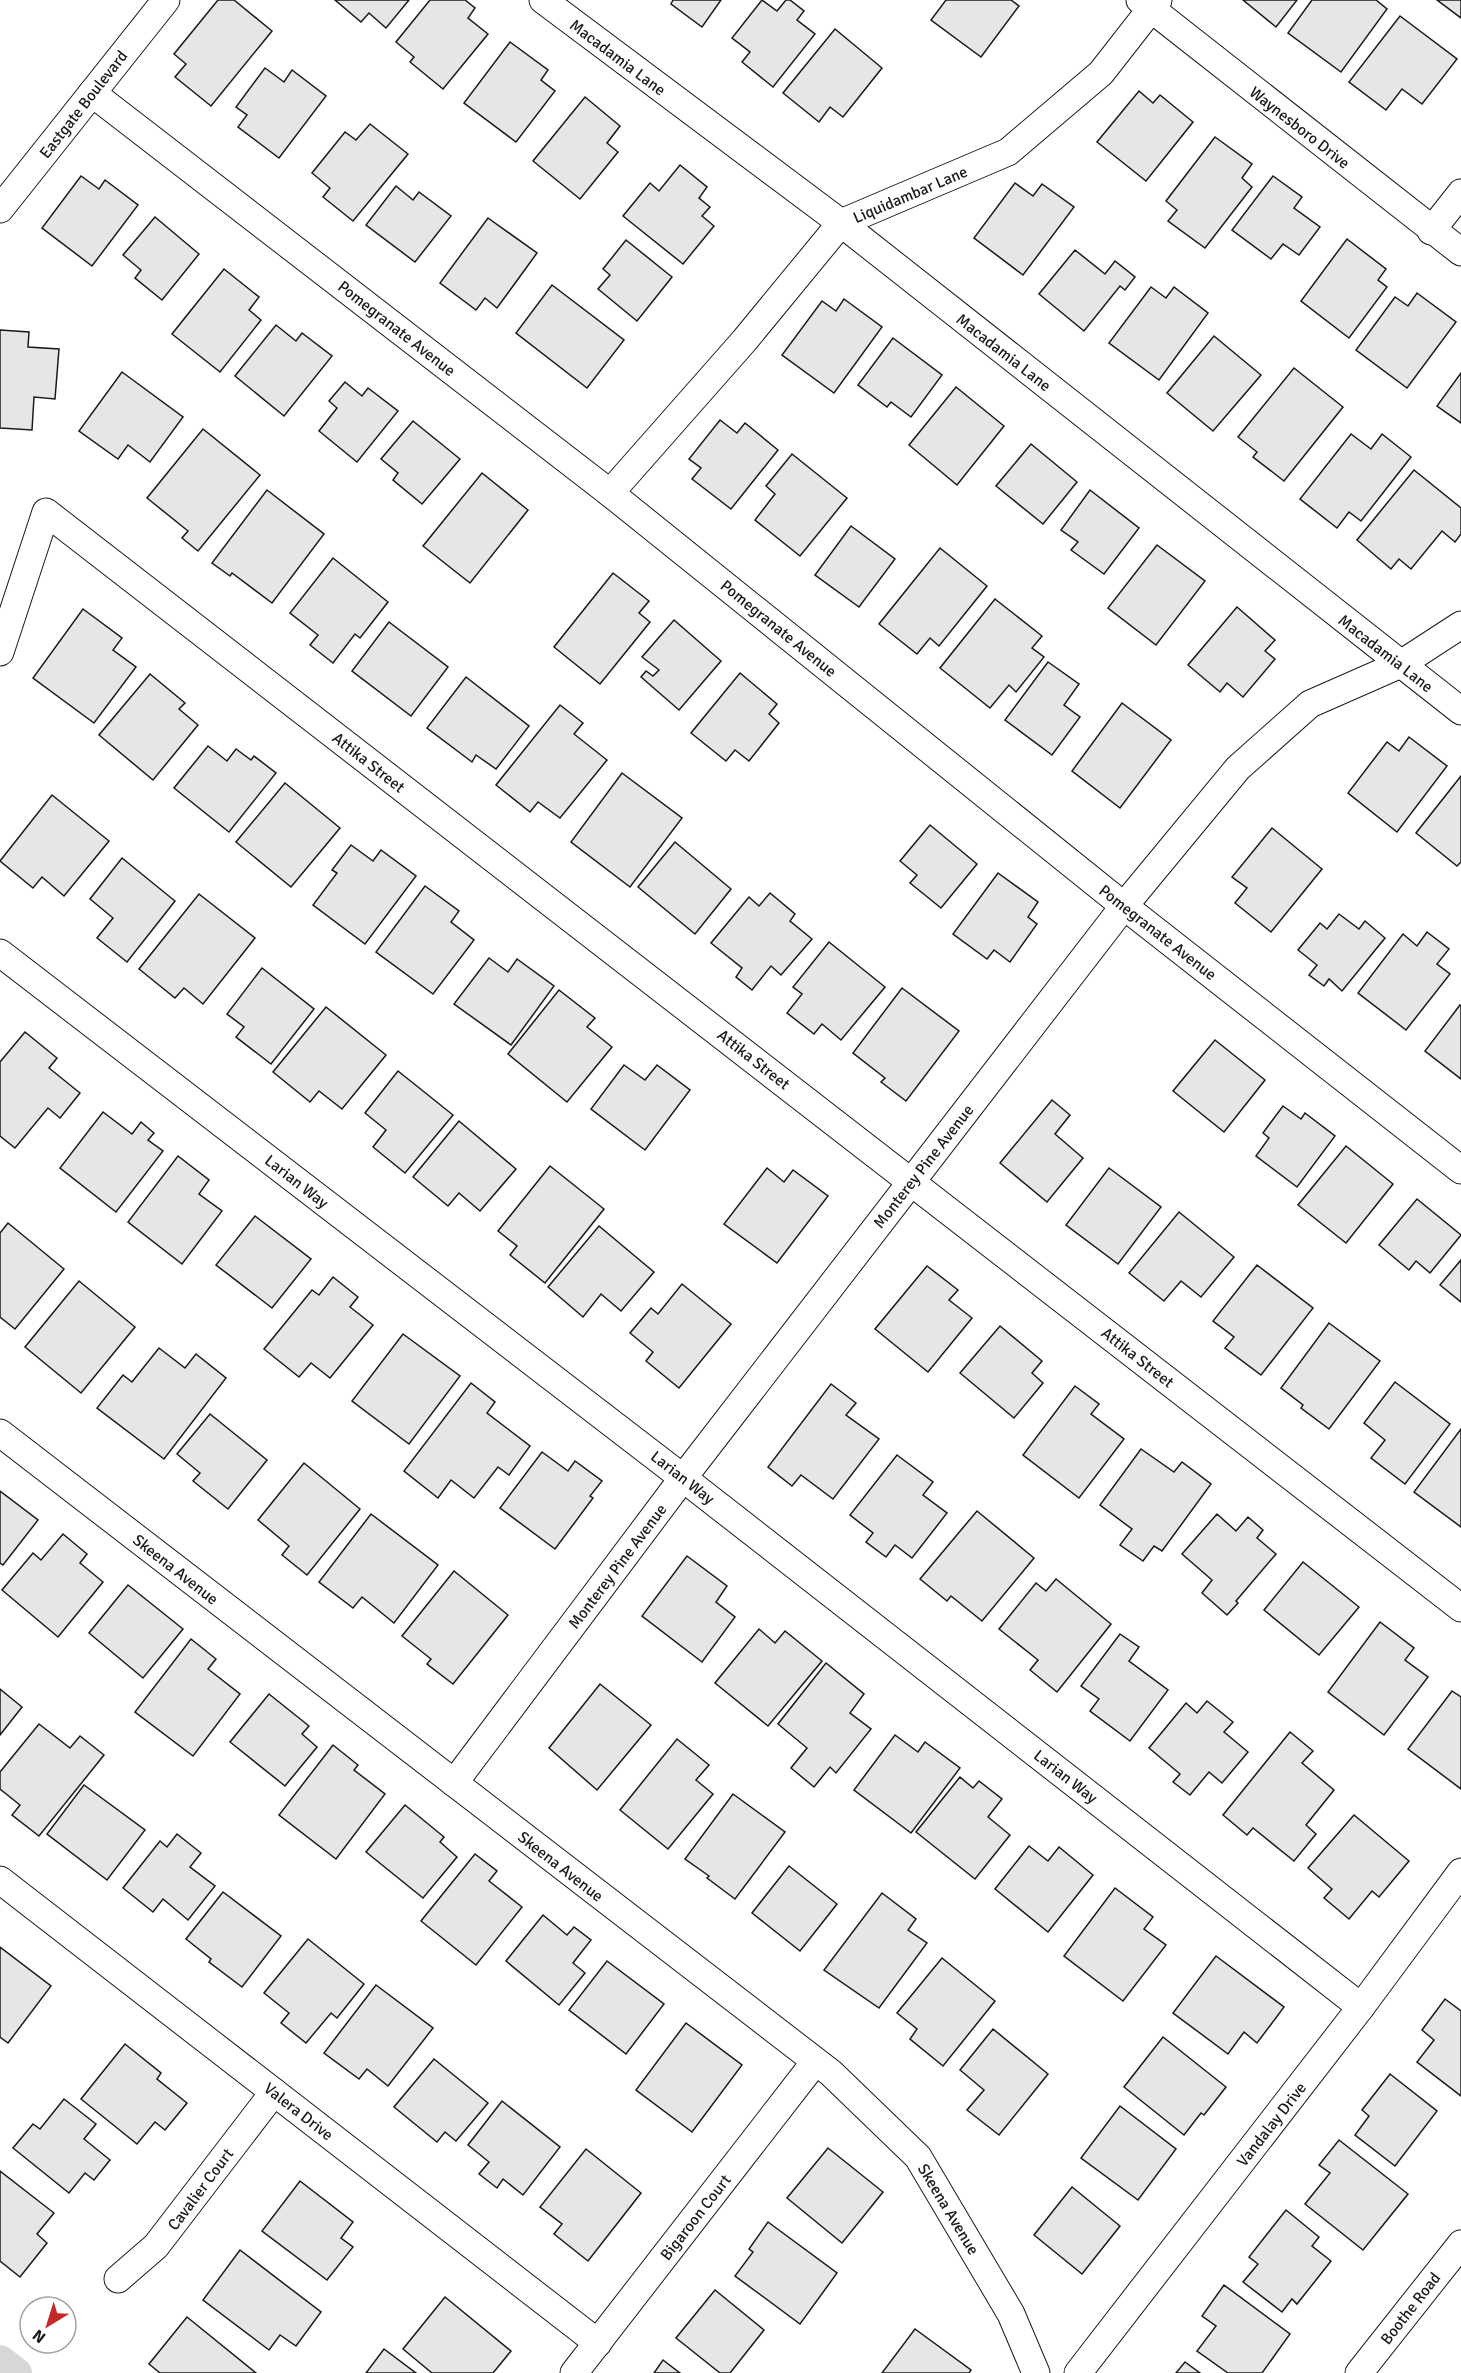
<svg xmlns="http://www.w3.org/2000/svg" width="1461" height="2373" font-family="Signika,sans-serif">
<rect width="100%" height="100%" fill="#fff"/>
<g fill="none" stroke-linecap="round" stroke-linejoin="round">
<polyline stroke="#d7d7d7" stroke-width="30" points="0,2360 17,2373"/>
</g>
<g fill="#e6e6e6" stroke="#1a1a1a" stroke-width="1.5">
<polygon points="218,0 234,0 272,31 211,106 175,77 186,64 174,54"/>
<polygon points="335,0 409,0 386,28 369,13 361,22"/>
<polygon points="430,0 465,0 475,8 468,18 488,34 443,89 410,62 414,57 396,42"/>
<polygon points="673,0 721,0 702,27 671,4"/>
<polygon points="762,0 777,11 786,0 790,0 804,11 797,20 815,34 773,87 742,62 750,52 732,38"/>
<polygon points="946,0 1011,0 1019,6 981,57 931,20"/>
<polygon points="1243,0 1297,0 1276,27"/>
<polygon points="1312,0 1376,0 1387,9 1341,72 1288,33"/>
<polygon points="1437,0 1461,0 1461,18"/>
<polygon points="1400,16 1457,59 1422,104 1402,89 1386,110 1349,82"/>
<polygon points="835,29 882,68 843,117 830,107 819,122 783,93"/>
<polygon points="510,42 548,70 541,80 555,91 516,142 464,103"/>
<polygon points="265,68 284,82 292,70 326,96 279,158 238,127 247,115 236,107"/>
<polygon points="1139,91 1153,103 1160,95 1193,122 1146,181 1097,142"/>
<polygon points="585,97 620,126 607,143 618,152 580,199 533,161"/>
<polygon points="370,124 408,154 353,221 323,197 330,188 312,173 345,132 356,140"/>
<polygon points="1215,137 1252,164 1242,178 1252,187 1205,248 1168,221 1177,210 1166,201"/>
<polygon points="680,165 707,187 699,198 710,207 702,216 714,226 683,264 623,216 650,183 659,191"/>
<polygon points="81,176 99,189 105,180 138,205 92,266 42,228"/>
<polygon points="1273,176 1302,197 1294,208 1320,227 1299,255 1283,244 1271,259 1232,230"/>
<polygon points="1015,183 1033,196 1042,184 1074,207 1023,275 974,238"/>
<polygon points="396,186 413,200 419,192 451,216 415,262 366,225"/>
<polygon points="155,217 199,254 162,300 135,278 141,270 123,255"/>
<polygon points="488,218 537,253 497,308 485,298 476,310 440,283"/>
<polygon points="1347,239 1386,269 1378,280 1387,287 1349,338 1301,301"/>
<polygon points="626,240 672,277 637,321 598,289 610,275 603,269"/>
<polygon points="1075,250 1105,274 1115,261 1135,277 1125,290 1120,286 1084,331 1039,294"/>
<polygon points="224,269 259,297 249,310 261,320 220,372 172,334"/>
<polygon points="552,285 624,340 587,388 516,333"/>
<polygon points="1151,287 1166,298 1174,287 1208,313 1159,380 1109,343"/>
<polygon points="1417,293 1456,322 1407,388 1356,350 1395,297 1408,306"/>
<polygon points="844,299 882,327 834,393 782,355 822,301 836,311"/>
<polygon points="276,325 296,341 302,333 332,356 284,416 235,376"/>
<polygon points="0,330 29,332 28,347 59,349 55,399 34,397 32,430 0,428"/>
<polygon points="1214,336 1261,375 1213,431 1167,393"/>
<polygon points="893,338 942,375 911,417 891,402 887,407 858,385"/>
<polygon points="1294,368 1343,407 1284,481 1253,457 1257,452 1238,437"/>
<polygon points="122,372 183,417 150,462 128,445 118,459 79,431"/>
<polygon points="1461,373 1461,423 1437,406"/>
<polygon points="345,382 362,396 368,388 398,411 357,462 319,431 337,408 329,401"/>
<polygon points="956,387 1004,426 957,485 909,445"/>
<polygon points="720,420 737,433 745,423 778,450 731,509 692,479 701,468 689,459"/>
<polygon points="413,421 460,459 422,504 393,480 398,473 381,459"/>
<polygon points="203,429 260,475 198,551 182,538 188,531 147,498"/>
<polygon points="1351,434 1371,449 1382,434 1411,457 1361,521 1349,512 1337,528 1300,499"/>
<polygon points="1031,444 1077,482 1043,524 996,486"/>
<polygon points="792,454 847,498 800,556 755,520 775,494 766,486"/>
<polygon points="1414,470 1461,508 1461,534 1455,542 1442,531 1411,569 1399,559 1391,569 1357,540"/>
<polygon points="482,473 528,510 470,583 423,546"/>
<polygon points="267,490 324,534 272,603 232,573 230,576 212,563"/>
<polygon points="1090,490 1139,528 1104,574 1071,550 1078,542 1061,530"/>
<polygon points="851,526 895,559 859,607 815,575"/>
<polygon points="1157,545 1205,581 1156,645 1108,608"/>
<polygon points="940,548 987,586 939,646 930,638 917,654 879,624"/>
<polygon points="333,558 388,602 360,638 355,634 333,663 310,645 318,635 290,613"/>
<polygon points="613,573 649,601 639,613 650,622 600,684 554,647"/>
<polygon points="995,599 1042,636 1032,648 1044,657 1016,692 1009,685 990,708 940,668"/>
<polygon points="1237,607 1275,640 1265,651 1275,659 1243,697 1227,683 1220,692 1188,665"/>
<polygon points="83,609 122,638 113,650 136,667 94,723 33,678"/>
<polygon points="674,620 721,661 679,710 641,677 646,671 653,676 659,670 642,657"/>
<polygon points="389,622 448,667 411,716 352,671"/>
<polygon points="1048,662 1079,684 1064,705 1080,717 1052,755 1005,720"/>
<polygon points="740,673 777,704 769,714 779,723 749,761 735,750 726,761 691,733"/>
<polygon points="150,674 185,703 179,709 198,725 153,780 99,735"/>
<polygon points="466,677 529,726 496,769 476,755 472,762 427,728"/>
<polygon points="1122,703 1171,740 1120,808 1072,771"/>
<polygon points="560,705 583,723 574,734 607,760 560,818 538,802 530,812 496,785"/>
<polygon points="1409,737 1447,766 1397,832 1348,793 1387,742 1399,751"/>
<polygon points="208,746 227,761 236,749 251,760 254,756 276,773 229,832 174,788"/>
<polygon points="622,773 682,818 630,887 571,842"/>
<polygon points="1461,776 1461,862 1457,866 1416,833"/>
<polygon points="285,783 340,828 291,887 236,842"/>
<polygon points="52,795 109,841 64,896 42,877 33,888 0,861"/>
<polygon points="930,825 977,864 941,908 910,883 917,875 900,861"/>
<polygon points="1272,828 1322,869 1271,932 1235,903 1247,888 1232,877"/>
<polygon points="675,842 731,889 695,934 638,887"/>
<polygon points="351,845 373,861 381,850 416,876 365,944 313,905 337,873 332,870"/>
<polygon points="122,858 175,901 127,962 97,938 113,918 90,899"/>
<polygon points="998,873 1038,902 1028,917 1037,924 1010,962 994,950 987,959 953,934"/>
<polygon points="425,886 459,911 451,922 474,940 433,994 376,952"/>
<polygon points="770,893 795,914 790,921 812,939 781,975 771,966 752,990 736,977 742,968 711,943 749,897 759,906"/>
<polygon points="199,894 255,938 203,1004 184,988 175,998 139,969"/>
<polygon points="1339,914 1359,929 1365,921 1385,938 1342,991 1329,979 1324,986 1309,975 1317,965 1298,950 1320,923 1327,929"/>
<polygon points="1427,932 1449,949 1437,964 1450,974 1406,1030 1358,993 1403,934 1417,946"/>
<polygon points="829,942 885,987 841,1040 822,1024 814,1034 787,1013 802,994 793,987"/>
<polygon points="489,958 508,972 517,959 554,986 511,1045 454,1004"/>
<polygon points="262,968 314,1009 271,1064 236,1037 244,1027 227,1014"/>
<polygon points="902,988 959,1031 906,1101 881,1082 885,1078 853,1053"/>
<polygon points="559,990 595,1018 587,1027 612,1047 567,1102 508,1054"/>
<polygon points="1460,1005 1461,1006 1461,1079 1425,1051"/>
<polygon points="326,1007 386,1055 342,1109 319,1091 310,1102 273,1072"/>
<polygon points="25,1032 57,1058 49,1068 80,1093 60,1118 48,1108 15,1148 0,1136 0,1062"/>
<polygon points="1215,1040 1265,1080 1224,1132 1173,1091"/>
<polygon points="624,1065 645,1080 657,1065 690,1090 645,1150 591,1109"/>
<polygon points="398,1071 453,1115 405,1173 373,1147 386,1130 365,1113"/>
<polygon points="1052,1100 1070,1115 1055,1134 1083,1158 1047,1202 1000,1163"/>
<polygon points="1283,1106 1301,1119 1305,1113 1335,1136 1297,1187 1256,1156 1269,1138 1263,1133"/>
<polygon points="103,1112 132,1134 141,1122 154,1133 148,1140 163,1151 116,1212 60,1168"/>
<polygon points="459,1121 516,1169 480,1211 459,1193 448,1206 413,1177"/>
<polygon points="1346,1146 1393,1184 1346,1243 1298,1205"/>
<polygon points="178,1156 209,1180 199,1194 222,1211 182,1264 128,1222"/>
<polygon points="550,1166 604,1209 545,1283 510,1255 517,1246 498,1231"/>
<polygon points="767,1168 784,1182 793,1170 828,1196 777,1263 724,1224"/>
<polygon points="1109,1168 1161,1207 1118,1264 1066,1225"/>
<polygon points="1417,1199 1461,1235 1430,1273 1416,1261 1409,1270 1379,1245"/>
<polygon points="1179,1212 1234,1257 1201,1297 1181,1281 1164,1301 1129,1273"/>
<polygon points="255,1216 311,1259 272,1308 216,1265"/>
<polygon points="8,1223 64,1269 15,1329 0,1317 0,1233"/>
<polygon points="599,1226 654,1272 621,1311 601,1294 583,1317 548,1287"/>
<polygon points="1461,1260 1461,1302 1440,1285"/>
<polygon points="1257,1265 1313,1308 1261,1375 1225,1348 1234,1337 1213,1321"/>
<polygon points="927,1266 958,1290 949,1300 972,1318 928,1372 875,1329"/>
<polygon points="333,1277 358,1297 350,1307 373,1325 330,1378 311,1363 299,1377 264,1349 312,1290 319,1295"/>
<polygon points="79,1281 135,1327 81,1393 25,1347"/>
<polygon points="682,1284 731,1324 679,1388 646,1361 653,1352 630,1333 651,1308 658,1314"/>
<polygon points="1329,1323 1380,1361 1329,1429 1301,1408 1303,1405 1281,1388"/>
<polygon points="1000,1326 1042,1361 1032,1373 1043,1383 1014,1418 960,1373"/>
<polygon points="403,1334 460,1376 409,1444 352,1401"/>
<polygon points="159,1348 185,1368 196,1354 226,1378 164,1459 97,1408 123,1375 132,1382"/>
<polygon points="1395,1382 1450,1424 1405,1484 1371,1458 1385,1440 1364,1423"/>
<polygon points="471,1383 495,1402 487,1413 530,1446 509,1475 498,1467 474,1498 451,1480 438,1498 404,1471"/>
<polygon points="831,1384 856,1403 846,1415 879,1439 833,1499 801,1475 792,1486 768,1467"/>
<polygon points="1075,1386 1099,1404 1091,1414 1124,1439 1079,1498 1023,1455"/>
<polygon points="210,1414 267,1460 228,1509 193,1481 200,1473 177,1454"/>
<polygon points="1461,1429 1461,1527 1414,1492"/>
<polygon points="1141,1449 1174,1472 1182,1462 1211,1484 1162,1551 1154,1546 1143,1561 1120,1545 1132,1529 1100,1505"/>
<polygon points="542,1452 568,1471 575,1461 602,1481 590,1496 593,1498 555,1549 500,1508"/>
<polygon points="897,1455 933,1482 923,1495 947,1513 912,1558 895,1545 886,1557 866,1542 873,1533 850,1515"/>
<polygon points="304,1463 360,1509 307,1575 282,1555 289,1546 258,1520"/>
<polygon points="0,1491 38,1520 3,1565 0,1563"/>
<polygon points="977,1511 1034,1558 982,1621 951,1596 947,1601 920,1579"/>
<polygon points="371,1514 438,1565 394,1623 362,1597 353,1608 319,1582"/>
<polygon points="1217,1514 1236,1531 1248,1517 1263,1530 1257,1538 1276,1554 1236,1601 1238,1603 1227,1615 1202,1593 1212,1580 1182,1554"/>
<polygon points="63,1534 87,1554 80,1563 103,1582 58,1637 2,1590 33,1553 41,1560"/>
<polygon points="687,1556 727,1586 716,1602 735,1617 702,1662 642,1616"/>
<polygon points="1303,1562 1359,1607 1319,1655 1264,1610"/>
<polygon points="454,1571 508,1615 453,1684 427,1664 431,1659 402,1636"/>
<polygon points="1056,1579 1111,1624 1057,1692 1030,1670 1038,1660 999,1629 1036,1583 1046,1591"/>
<polygon points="128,1585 183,1629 143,1678 89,1633"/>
<polygon points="1380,1622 1414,1648 1405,1660 1428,1677 1384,1735 1328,1692"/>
<polygon points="759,1629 775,1643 785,1631 822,1661 768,1726 715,1683"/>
<polygon points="1120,1634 1139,1647 1129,1661 1168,1690 1130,1741 1090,1711 1099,1699 1081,1686"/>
<polygon points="191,1639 216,1659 208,1669 240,1694 193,1756 135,1712"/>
<polygon points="826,1663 864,1694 850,1713 871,1729 836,1773 830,1767 814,1787 791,1768 807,1748 778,1724"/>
<polygon points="600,1684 651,1725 597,1790 549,1748"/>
<polygon points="0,1689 22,1707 0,1735"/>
<polygon points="1452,1691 1461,1697 1461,1789 1408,1749"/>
<polygon points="269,1694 309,1726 302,1734 317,1747 285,1786 230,1742"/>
<polygon points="1207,1701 1233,1722 1224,1732 1248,1752 1222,1783 1209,1772 1190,1795 1173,1782 1180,1774 1149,1748 1186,1703 1197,1713"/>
<polygon points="39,1724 70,1748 80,1736 104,1755 39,1836 12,1815 20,1805 0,1789 0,1772"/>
<polygon points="1290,1732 1313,1751 1302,1763 1334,1790 1306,1825 1316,1834 1294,1861 1253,1828 1247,1835 1223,1815"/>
<polygon points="895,1735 918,1752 925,1742 960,1768 911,1833 854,1790"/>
<polygon points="677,1739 709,1765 696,1780 713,1794 668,1849 620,1810"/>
<polygon points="333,1745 358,1765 354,1770 385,1794 336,1859 279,1815"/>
<polygon points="960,1777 973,1788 979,1781 1002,1799 988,1817 1010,1835 975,1879 916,1832"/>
<polygon points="84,1785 145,1830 107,1880 47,1834"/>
<polygon points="733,1794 785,1832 735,1899 707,1878 709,1876 685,1859"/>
<polygon points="405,1805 444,1837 440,1842 457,1857 423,1898 366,1852"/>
<polygon points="1354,1815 1409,1861 1379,1897 1372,1891 1349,1919 1324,1898 1332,1889 1308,1868"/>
<polygon points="177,1834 201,1853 190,1867 215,1886 188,1920 163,1899 153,1912 123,1888 160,1841 167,1847"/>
<polygon points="1029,1846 1048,1861 1059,1847 1093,1875 1048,1932 995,1889"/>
<polygon points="475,1854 497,1871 489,1881 522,1907 476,1965 421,1921"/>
<polygon points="789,1866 837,1904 800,1951 752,1913"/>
<polygon points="1115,1888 1153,1917 1144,1929 1166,1945 1123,2001 1064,1956"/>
<polygon points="223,1892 281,1936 242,1987 209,1962 211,1959 186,1939"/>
<polygon points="882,1893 916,1919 908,1930 927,1943 879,2008 824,1970"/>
<polygon points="543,1915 567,1935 574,1927 591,1940 573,1963 585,1973 559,2005 506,1961"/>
<polygon points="308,1939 364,1984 337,2018 331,2013 306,2043 281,2023 289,2013 264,1993"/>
<polygon points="0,1947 51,1986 8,2043 0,2037"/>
<polygon points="1216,1956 1284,2007 1257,2043 1244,2032 1228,2054 1173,2013"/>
<polygon points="942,1958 995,2001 943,2066 910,2039 917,2029 897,2013"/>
<polygon points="607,1961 664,2004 626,2054 569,2010"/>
<polygon points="376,1985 433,2028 388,2086 367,2069 359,2079 324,2053"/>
<polygon points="1445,1999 1461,2011 1461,2096 1417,2062 1434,2040 1422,2030"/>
<polygon points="686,2023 742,2065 692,2132 636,2090"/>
<polygon points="993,2029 1048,2074 999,2135 967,2110 984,2090 960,2070"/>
<polygon points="1163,2037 1226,2087 1204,2115 1201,2113 1184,2135 1124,2087"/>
<polygon points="125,2044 161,2073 157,2079 187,2103 165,2130 155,2122 137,2144 81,2099"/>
<polygon points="434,2059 488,2103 456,2141 445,2132 437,2142 394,2107"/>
<polygon points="1390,2074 1437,2111 1395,2166 1355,2135 1369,2116 1362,2110"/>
<polygon points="64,2099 96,2124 84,2139 110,2160 94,2180 85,2173 69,2193 13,2148 33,2124 40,2129"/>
<polygon points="502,2101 560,2147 523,2195 503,2179 497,2188 479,2174 489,2162 468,2145"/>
<polygon points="1120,2106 1176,2149 1138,2200 1081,2158"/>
<polygon points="1339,2140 1408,2194 1363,2250 1305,2204 1330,2173 1319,2165"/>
<polygon points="828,2148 883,2192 842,2243 787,2198"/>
<polygon points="586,2149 641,2193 588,2261 554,2234 562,2224 540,2207"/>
<polygon points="0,2171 54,2213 37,2234 47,2243 20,2277 0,2261"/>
<polygon points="300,2181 353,2222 341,2238 353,2247 327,2280 262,2231"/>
<polygon points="1072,2187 1120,2226 1082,2274 1034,2235"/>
<polygon points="1286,2210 1319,2237 1312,2246 1331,2261 1297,2304 1292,2299 1282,2312 1243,2282 1258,2264 1249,2257"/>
<polygon points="768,2222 837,2273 800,2324 735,2276 753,2252 749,2249"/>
<polygon points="240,2250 321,2312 296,2346 280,2335 269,2350 203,2300"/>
<polygon points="1224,2285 1290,2334 1262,2373 1228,2373 1197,2351 1216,2326 1202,2316"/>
<polygon points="715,2290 764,2330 730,2373 720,2373 676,2338"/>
<polygon points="445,2297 511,2351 493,2373 432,2373 403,2349"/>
<polygon points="187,2317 256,2373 160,2373 149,2364"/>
<polygon points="915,2329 971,2370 969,2373 882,2373"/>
<polygon points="384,2349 416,2373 366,2373"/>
<polygon points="663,2360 680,2373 654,2373"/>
<polygon points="1185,2362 1200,2373 1176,2373"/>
</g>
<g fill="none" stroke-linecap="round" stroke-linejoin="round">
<g stroke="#1a1a1a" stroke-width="29">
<g id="minor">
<polyline points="543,0 841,223 1461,711"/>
<polyline points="1140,0 1461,252"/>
<polyline points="92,93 610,493 1124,906 1461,1170"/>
<polyline points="0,209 166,0"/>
<polyline points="1431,231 1461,193"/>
<polyline points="610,493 744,341 841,223 1008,152 1101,73 1158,0"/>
<polyline points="0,652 46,512 1461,1608"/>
<polyline points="0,953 683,1478 1361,2007"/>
<polyline points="0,1433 831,2073 918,2157 1011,2314 1036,2373"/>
<polyline points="454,1783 683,1478 1124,906 1238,768 1310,704 1401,664 1461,625"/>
<polyline points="0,1880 598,2343"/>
<polyline points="118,2279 156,2246 274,2092"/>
<polyline points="574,2373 815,2062"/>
<polyline points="1078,2373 1361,2007 1461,1872"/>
<polyline points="1359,2373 1461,2244"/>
</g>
</g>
<use href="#minor" stroke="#fff" stroke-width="27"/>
</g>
<g text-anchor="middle" stroke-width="4.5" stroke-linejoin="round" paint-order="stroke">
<g font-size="16" fill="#1a1a1a" stroke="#fff">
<text transform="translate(618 57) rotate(37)" y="6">Macadamia Lane</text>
<text transform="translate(83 104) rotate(-52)" y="6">Eastgate Boulevard</text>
<text transform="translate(1300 127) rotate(38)" y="6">Waynesboro Drive</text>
<text transform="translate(910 194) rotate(-23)" y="6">Liquidambar Lane</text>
<text transform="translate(397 328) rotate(38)" y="6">Pomegranate Avenue</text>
<text transform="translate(1004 352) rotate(38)" y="6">Macadamia Lane</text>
<text transform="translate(779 628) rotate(39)" y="6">Pomegranate Avenue</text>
<text transform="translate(1386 653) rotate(38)" y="6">Macadamia Lane</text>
<text transform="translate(369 762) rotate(38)" y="6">Attika Street</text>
<text transform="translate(1158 932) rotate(38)" y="6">Pomegranate Avenue</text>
<text transform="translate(754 1059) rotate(38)" y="6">Attika Street</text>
<text transform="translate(923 1166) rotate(-52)" y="6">Monterey Pine Avenue</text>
<text transform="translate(297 1181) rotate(38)" y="6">Larian Way</text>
<text transform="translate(1138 1357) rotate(38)" y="6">Attika Street</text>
<text transform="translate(683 1477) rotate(38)" y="6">Larian Way</text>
<text transform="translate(617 1566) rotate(-53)" y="6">Monterey Pine Avenue</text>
<text transform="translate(176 1569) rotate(38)" y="6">Skeena Avenue</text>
<text transform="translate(1066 1776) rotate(38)" y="6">Larian Way</text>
<text transform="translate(561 1866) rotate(38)" y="6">Skeena Avenue</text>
<text transform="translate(299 2111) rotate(38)" y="6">Valera Drive</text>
<text transform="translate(1271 2124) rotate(-52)" y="6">Vandalay Drive</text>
<text transform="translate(200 2189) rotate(-53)" y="6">Cavalier Court</text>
<text transform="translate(949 2209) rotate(59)" y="6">Skeena Avenue</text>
<text transform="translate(695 2217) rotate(-52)" y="6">Bigaroon Court</text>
<text transform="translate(1410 2308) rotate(-52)" y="6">Boothe Road</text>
</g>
</g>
<g transform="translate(48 2325) rotate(218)"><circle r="28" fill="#ffffff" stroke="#a3a3a3" stroke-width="1.5"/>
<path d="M0-4.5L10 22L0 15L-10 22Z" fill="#c62828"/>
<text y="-9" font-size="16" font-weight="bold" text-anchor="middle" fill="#1a1a1a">N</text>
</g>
</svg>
